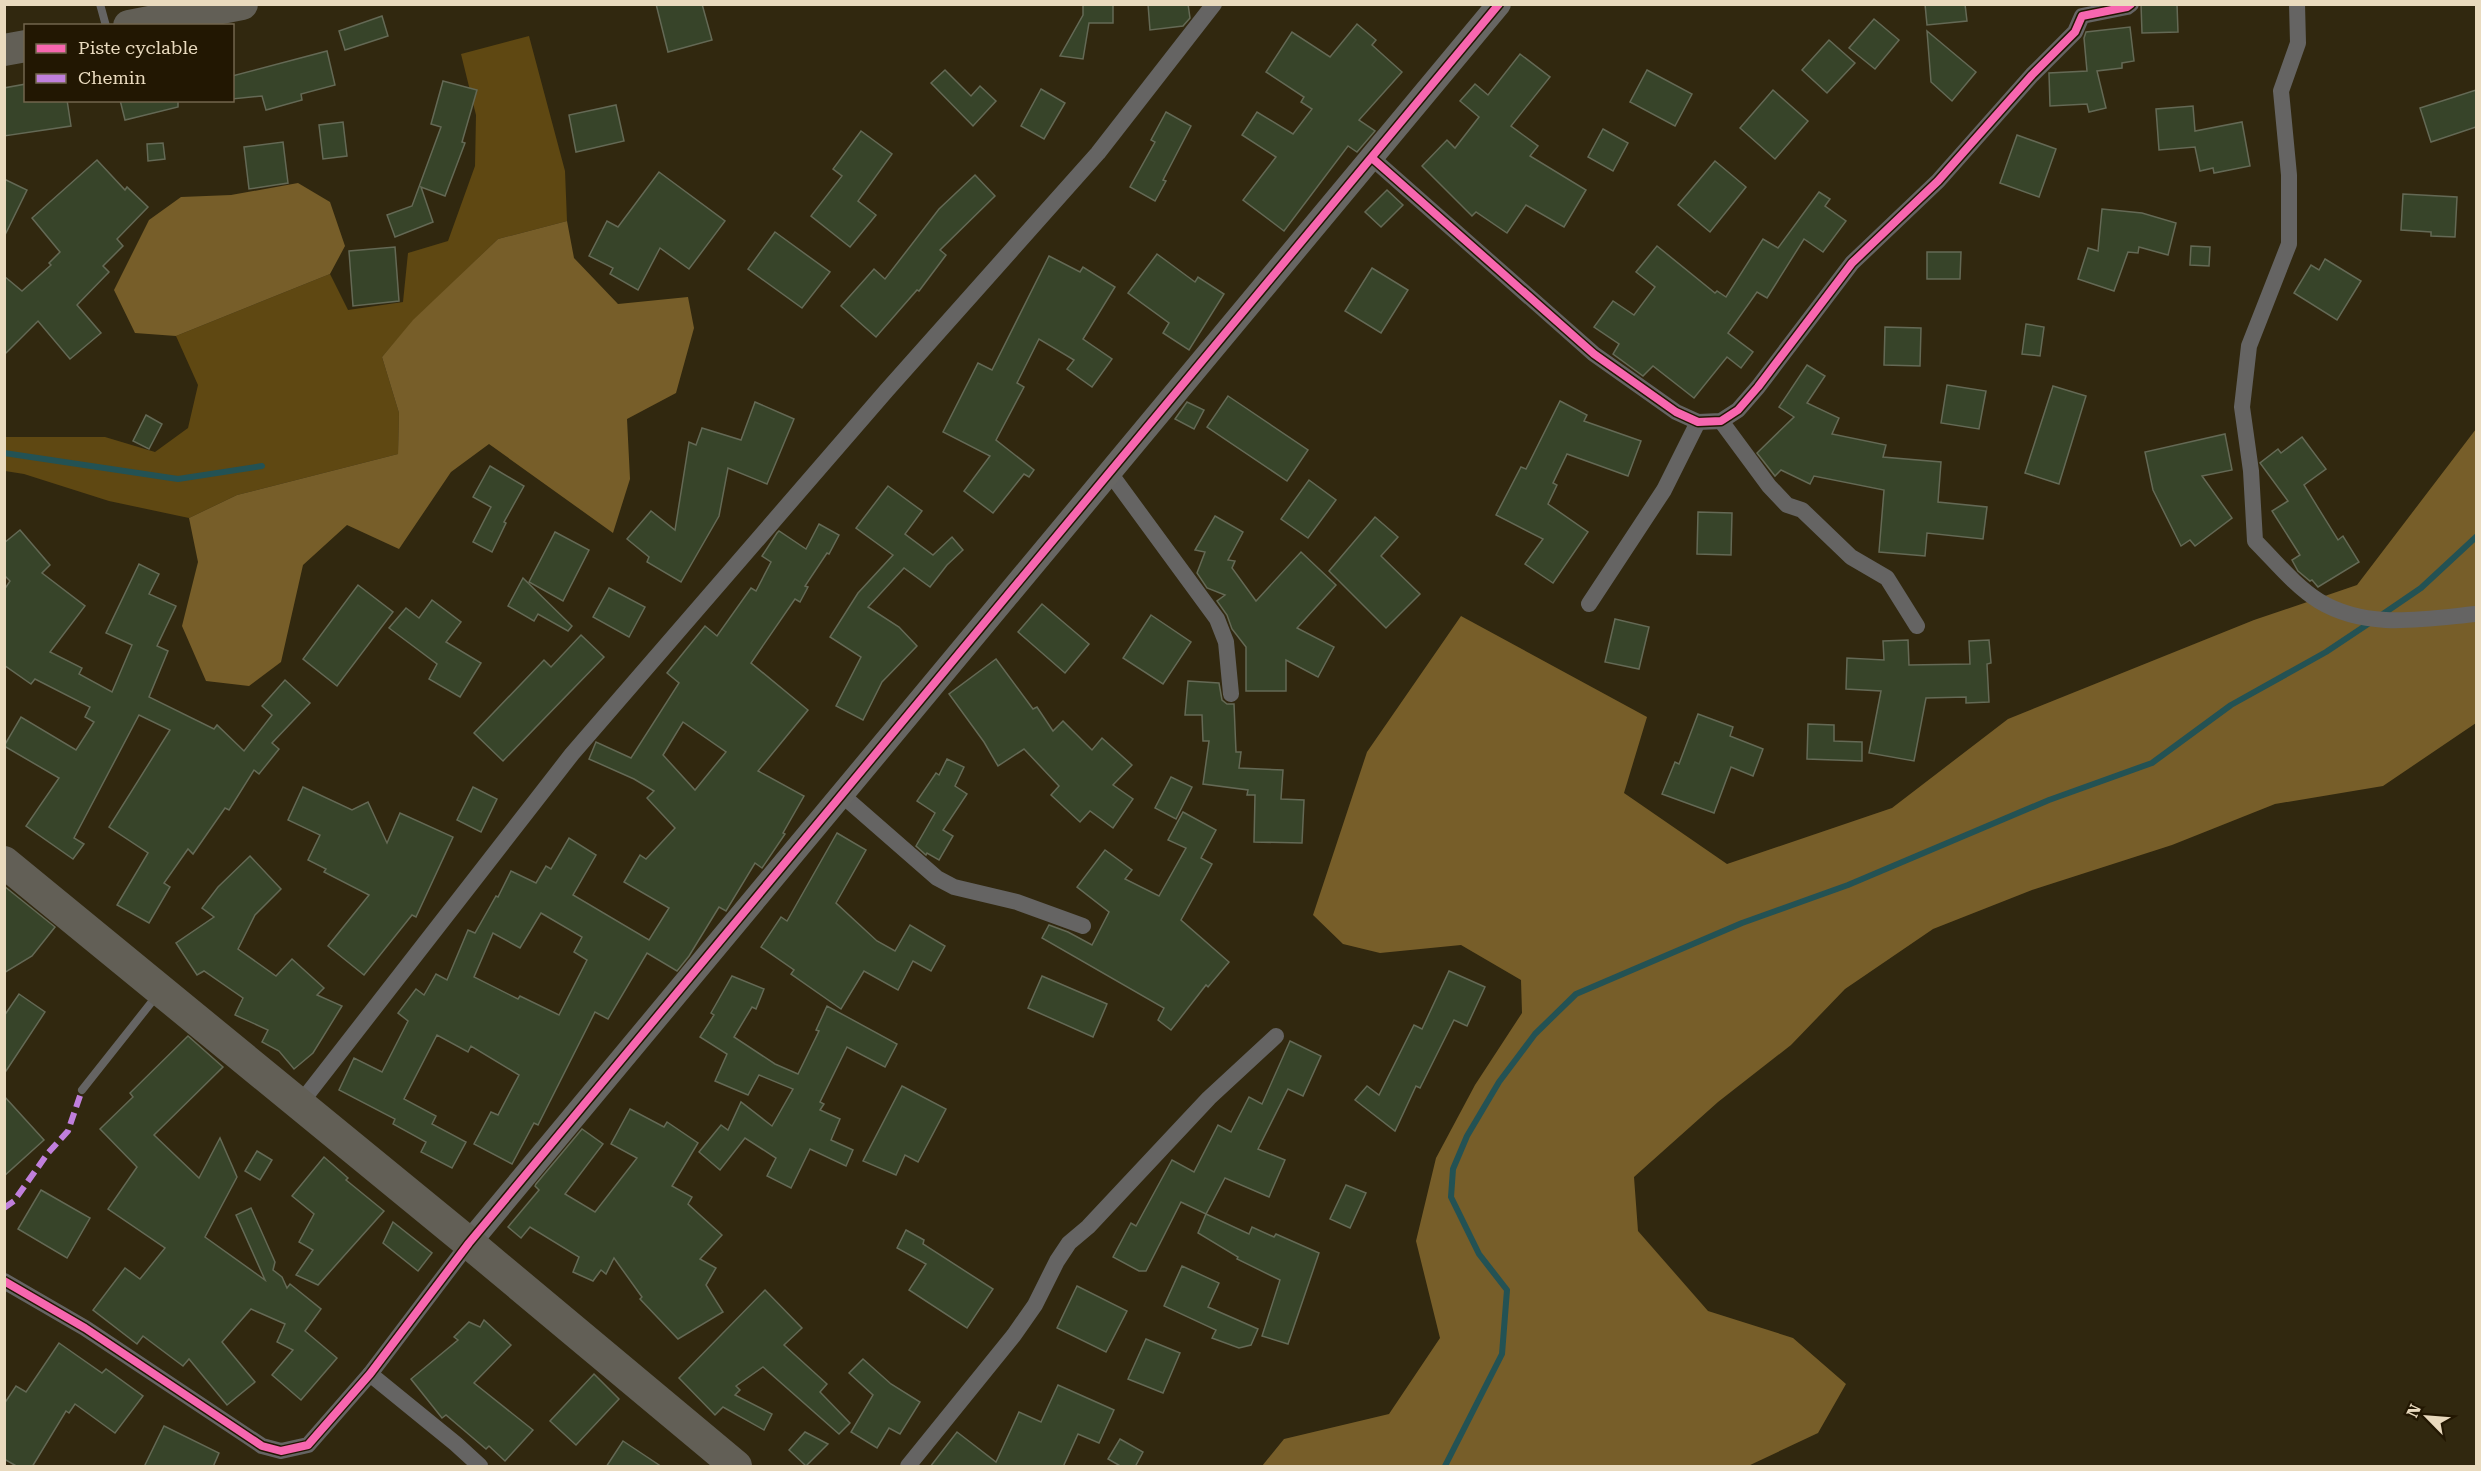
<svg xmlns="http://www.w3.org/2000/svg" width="2481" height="1471" font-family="'Roboto Serif',serif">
<rect width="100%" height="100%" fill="#31280f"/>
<polygon fill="#5f4812" points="529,36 565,171 567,221 498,239 414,320 382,357 399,413 398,454 237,495 189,518 109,501 24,474 5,471 4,437 105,437 155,452 188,428 198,385 176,336 330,274 348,310 403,302 408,253 448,241 475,166 476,115 461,54"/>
<g fill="#775e29">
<polygon points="298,183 330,202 345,246 330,274 176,336 135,333 114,290 149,220 181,197 231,195"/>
<polygon points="567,221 574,258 618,304 688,297 694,328 676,393 627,419 630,479 613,533 489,444 451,472 399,549 347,525 303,565 281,662 249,686 206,681 182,626 198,562 189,518 237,495 398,454 399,413 382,357 413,320 498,239"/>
<polygon points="2476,429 2476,723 2383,786 2275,804 2172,845 2032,890 1933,929 1845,989 1791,1045 1718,1102 1634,1177 1638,1231 1708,1311 1793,1338 1846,1384 1818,1433 1748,1466 1262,1466 1284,1439 1389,1414 1440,1338 1416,1241 1436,1158 1475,1085 1522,1013 1521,980 1461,945 1380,953 1343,944 1313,915 1367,752 1461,616 1647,717 1624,793 1727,864 1892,808 2008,719 2254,620 2357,585"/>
</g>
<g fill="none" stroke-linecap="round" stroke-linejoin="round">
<g stroke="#235254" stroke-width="6">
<polyline points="4,453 178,479 262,466"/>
<polyline points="2380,616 2421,588 2476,537"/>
<polyline points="1445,1466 1502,1354 1507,1290 1479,1254 1451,1197 1453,1169 1467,1136 1499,1082 1535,1034 1576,994 1742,923 1848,885 2049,800 2152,763 2231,705 2326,652 2371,622"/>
</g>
</g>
<g fill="#374429" stroke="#646955" stroke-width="1.5" fill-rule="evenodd">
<polygon points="656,4 702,4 712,40 668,52"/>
<polygon points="1083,4 1113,4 1113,23 1089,23 1083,59 1060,56 1083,15"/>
<polygon points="1148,4 1188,4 1190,18 1183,26 1150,30"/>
<polygon points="1925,4 1965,4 1967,21 1927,25"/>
<polygon points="2141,4 2177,4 2178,32 2142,33"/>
<polygon points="382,16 388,36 345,50 339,31"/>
<polygon points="1874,19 1899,40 1875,69 1849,48"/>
<polygon points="1357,24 1376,40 1372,45 1402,72 1359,120 1375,131 1357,152 1348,146 1284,231 1243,200 1276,157 1242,135 1257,112 1293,134 1312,109 1301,102 1304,97 1266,72 1292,32 1330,57"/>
<polygon points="2130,27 2134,61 2122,63 2122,68 2097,71 2106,108 2089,112 2087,104 2050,106 2049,73 2087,71 2084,38 2086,32"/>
<polygon points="1927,31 1976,72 1952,101 1931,82"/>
<polygon points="1829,40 1855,63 1827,93 1802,70"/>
<polygon points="327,51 335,85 301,94 302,100 266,110 262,96 232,99 232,76"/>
<polygon points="1520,54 1550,77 1511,126 1538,146 1530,156 1586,190 1564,227 1526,205 1507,233 1476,212 1472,216 1422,166 1447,140 1455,148 1479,117 1460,101 1475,84 1488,95"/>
<polygon points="945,70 971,96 980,86 996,101 973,126 931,83"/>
<polygon points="1647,70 1692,94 1675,126 1630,102"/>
<polygon points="443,81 477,90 462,142 465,143 445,196 421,187 433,222 395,237 387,215 412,206 441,127 431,124"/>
<polygon points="26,84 26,100 67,100 71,126 4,136 4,88"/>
<polygon points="1041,89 1065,103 1044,139 1021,126"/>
<polygon points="1773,90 1808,121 1775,159 1740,128"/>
<polygon points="2476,90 2476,127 2431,142 2420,108"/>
<polygon points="120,100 178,100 178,107 125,120"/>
<polygon points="616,105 624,141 576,152 569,115"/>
<polygon points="2193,106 2195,131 2242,122 2250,166 2214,173 2213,168 2200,171 2195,147 2159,150 2156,109"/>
<polygon points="1166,112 1191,126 1163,180 1166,181 1155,201 1130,187 1155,142 1151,140"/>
<polygon points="343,122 347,156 323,159 319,125"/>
<polygon points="1603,129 1628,143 1613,171 1588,157"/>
<polygon points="861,131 892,154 858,201 876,215 850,247 811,216 842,176 833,169"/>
<polygon points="2017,135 2056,149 2039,197 2000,183"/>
<polygon points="283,142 288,183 249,189 244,147"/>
<polygon points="163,143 165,159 148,161 147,144"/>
<polygon points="97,160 125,190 127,187 148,207 117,239 123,246 103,266 109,272 77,305 101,333 70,359 38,321 4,355 4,276 22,291 51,265 49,263 60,252 32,218"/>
<polygon points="1715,161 1746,187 1710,232 1678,205"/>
<polygon points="659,172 725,221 689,269 660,248 638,290 610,274 613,268 589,256 607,221 618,227"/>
<polygon points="975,175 995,196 940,250 946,255 919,291 917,290 876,337 841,306 874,269 885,279 939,209"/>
<polygon points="4,179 27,190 4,237"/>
<polygon points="1387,190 1403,205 1381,227 1365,212"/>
<polygon points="1819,192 1830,199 1825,206 1846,221 1823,252 1804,239 1767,298 1757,292 1728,333 1753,352 1741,368 1727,357 1694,398 1653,366 1643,376 1613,354 1619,344 1594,327 1613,301 1634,315 1655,287 1636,272 1657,246 1715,293 1717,291 1726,297 1763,239 1778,248"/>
<polygon points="2403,194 2457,197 2455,237 2431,236 2431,232 2401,230"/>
<polygon points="2102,209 2142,213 2176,223 2168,255 2139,247 2138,253 2128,252 2114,291 2078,279 2088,248 2098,251"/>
<polygon points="775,232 830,272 802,308 748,269"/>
<polygon points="2191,246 2210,247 2209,266 2190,265"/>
<polygon points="395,247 399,301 353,306 349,251"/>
<polygon points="1927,252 1961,252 1960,279 1927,279"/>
<polygon points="1157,254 1195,282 1198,277 1224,294 1189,350 1163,333 1169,323 1128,293"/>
<polygon points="1049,256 1080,272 1083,267 1115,287 1083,339 1112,359 1092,387 1067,369 1074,360 1039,339 1017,383 1024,387 996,440 1034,470 1029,477 1024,474 993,513 964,491 990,456 943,432 978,363 992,370"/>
<polygon points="2325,259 2361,281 2337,320 2294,293 2311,265 2319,270"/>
<polygon points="1372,268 1408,290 1381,333 1345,311"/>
<polygon points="2026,324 2044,327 2040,356 2022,354"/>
<polygon points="1885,327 1921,328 1920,366 1884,365"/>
<polygon points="1807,365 1825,376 1807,403 1839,418 1832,434 1886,445 1883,457 1941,462 1938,502 1987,507 1983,539 1927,533 1925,556 1879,552 1884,490 1814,476 1810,484 1781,470 1775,476 1757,453 1794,417 1779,407"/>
<polygon points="1947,385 1986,391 1979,429 1941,423"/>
<polygon points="2053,386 2086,396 2059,484 2025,473"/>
<polygon points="1228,396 1308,450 1287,481 1207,427"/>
<polygon points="1560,401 1587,415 1584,421 1641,441 1628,476 1567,454 1553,483 1557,485 1548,504 1588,532 1553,583 1525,564 1543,539 1496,515 1521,467 1526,469"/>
<polygon points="755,402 794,419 767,484 728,468 719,516 681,582 647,562 649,557 627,539 651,511 675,530 689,442 696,445 702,428 741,440"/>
<polygon points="1187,402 1204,410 1194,429 1175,419"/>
<polygon points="146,415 162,424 149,449 133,441"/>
<polygon points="2225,434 2232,470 2202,476 2232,518 2195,546 2190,540 2181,546 2153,490 2145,452"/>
<polygon points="2302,437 2326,469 2304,485 2338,540 2343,536 2359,562 2318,587 2312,580 2310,581 2298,571 2292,560 2300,555 2272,511 2288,501 2260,463 2278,449 2281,453"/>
<polygon points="490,466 524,486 504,522 506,523 492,552 473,542 491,507 473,497"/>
<polygon points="1309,480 1336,500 1308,538 1281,519"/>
<polygon points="888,486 922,511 905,534 933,555 952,537 963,550 947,565 930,587 904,568 868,607 899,627 917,646 882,682 863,720 836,706 861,657 830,637 858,593 893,555 856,528"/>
<polygon points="1698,512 1732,513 1731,555 1697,554"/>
<polygon points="1215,516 1243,532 1228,560 1235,561 1232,568 1256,601 1301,552 1336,585 1297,628 1334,647 1318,677 1286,660 1286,691 1246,691 1246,647 1232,629 1227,615 1217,601 1225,595 1207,588 1197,573 1205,552 1195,550"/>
<polygon points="1375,517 1398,537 1381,556 1420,594 1386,628 1329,571"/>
<path d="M 819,524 L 839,535 L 829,554 L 827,553 L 805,586 L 808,587 L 800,602 L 795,599 L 751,663 L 808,710 L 758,771 L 804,796 L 783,833 L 785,834 L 762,868 L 755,863 L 726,911 L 719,907 L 689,956 L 677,971 L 647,953 L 608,1019 L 595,1012 L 538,1125 L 534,1123 L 512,1164 L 474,1144 L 491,1112 L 498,1115 L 519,1075 L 471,1046 L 468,1052 L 437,1035 L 404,1099 L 436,1116 L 432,1124 L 466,1142 L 452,1168 L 421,1152 L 426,1142 L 393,1124 L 395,1119 L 339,1090 L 354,1058 L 382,1072 L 408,1021 L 398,1013 L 416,989 L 424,995 L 436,974 L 447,980 L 468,930 L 475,933 L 496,896 L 498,897 L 511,871 L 536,883 L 546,866 L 551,869 L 569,838 L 596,855 L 573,895 L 649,940 L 669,908 L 624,882 L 640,855 L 646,859 L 675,828 L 647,798 L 654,791 L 634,779 L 589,759 L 596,742 L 631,758 L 679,683 L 667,673 L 705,626 L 717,636 L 751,588 L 756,591 L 771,562 L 762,556 L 777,533 L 779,531 L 806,549 ZM 683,722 L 726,752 L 695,790 L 663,755 ZM 541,913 L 582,937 L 574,952 L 587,960 L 559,1015 L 520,996 L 518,999 L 474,977 L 493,933 L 520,948 Z"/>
<polygon points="20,530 50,565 42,573 85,606 50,652 82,668 79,674 112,692 132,645 106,633 139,564 159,574 149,594 176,606 157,646 168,651 149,697 214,729 217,725 244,751 272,715 262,706 285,680 310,703 272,743 279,749 259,774 254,770 229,810 225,808 193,854 188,849 164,883 170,887 149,923 117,905 148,853 109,827 170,730 139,715 74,838 84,844 73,859 26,826 59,778 4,746 21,717 76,750 94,722 85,717 90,707 35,679 31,684 4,665 4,590 10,581 4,575 4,543"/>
<polygon points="555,532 589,550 563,601 529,582"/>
<polygon points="523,578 572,626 568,631 538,614 534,621 508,606"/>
<polygon points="358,585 393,612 337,686 303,659"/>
<polygon points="609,588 645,607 629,637 593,617"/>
<polygon points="432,600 461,622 446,642 481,663 460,697 429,679 437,664 389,628 406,608 419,618"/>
<polygon points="1042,604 1089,644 1065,673 1018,632"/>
<polygon points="1151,615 1191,642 1163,684 1123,658"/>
<polygon points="1615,619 1649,627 1639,669 1605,662"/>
<polygon points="581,635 604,657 503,761 474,733 544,660 551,667"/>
<polygon points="1908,640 1909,665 1970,664 1969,641 1989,640 1991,663 1987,664 1989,702 1966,703 1966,697 1926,698 1914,761 1869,753 1881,691 1846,689 1847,658 1884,660 1883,641"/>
<polygon points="996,659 1033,709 1037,707 1053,731 1063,721 1092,750 1102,738 1132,765 1113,785 1133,799 1113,828 1090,811 1080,822 1051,795 1059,786 1024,749 998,766 984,742 949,694"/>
<polygon points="1188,681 1219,683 1222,700 1227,704 1234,704 1236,752 1241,752 1239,768 1283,770 1281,799 1304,800 1302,843 1254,842 1255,795 1247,795 1248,790 1203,784 1209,741 1203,741 1202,715 1185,715"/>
<polygon points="1698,714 1733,727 1730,736 1763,749 1753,776 1731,767 1714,813 1662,794 1675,762 1679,764"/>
<polygon points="1808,724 1834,725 1834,741 1862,742 1862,761 1807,759"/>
<polygon points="947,759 964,767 955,786 967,794 943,830 953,836 939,860 927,853 926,855 916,846 935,813 917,801 936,773 939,775"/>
<polygon points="1171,777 1192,787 1176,819 1155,808"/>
<polygon points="303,787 352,810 368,802 387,843 400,813 453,837 416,917 412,915 364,975 328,946 369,895 324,872 326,869 308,860 320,835 288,820"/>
<polygon points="473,787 497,799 481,832 457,820"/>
<polygon points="1183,812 1216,830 1201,858 1212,864 1181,920 1229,962 1208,987 1206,985 1171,1030 1158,1020 1164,1008 1042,938 1049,925 1068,932 1092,945 1109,912 1077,887 1105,850 1132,870 1125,879 1159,896 1186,848 1168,840"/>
<polygon points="837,833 866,850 836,903 877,941 895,951 910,925 945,946 931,971 913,961 898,990 864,971 841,1009 791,974 794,970 761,947 781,917 787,921"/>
<polygon points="250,856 281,889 255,915 238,949 276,976 292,959 324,988 317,995 342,1006 313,1053 294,1069 279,1051 262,1042 268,1030 235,1015 243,998 204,971 197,975 176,943 214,917 202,908 218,887"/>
<polygon points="4,886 55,927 32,956 4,973"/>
<polygon points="1449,971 1485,987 1467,1026 1454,1020 1420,1088 1416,1086 1395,1131 1355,1100 1367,1086 1379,1095 1414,1025 1422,1029"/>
<polygon points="732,976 764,989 756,1009 752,1007 734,1037 775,1064 798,1074 819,1031 816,1030 827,1006 897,1044 885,1067 847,1047 820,1102 824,1104 820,1110 840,1119 831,1140 853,1150 846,1166 810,1149 791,1188 767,1176 776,1158 745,1138 720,1170 699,1152 721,1125 728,1130 741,1102 772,1126 793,1089 759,1075 748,1095 715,1081 727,1054 700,1037 714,1015 711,1013"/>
<polygon points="1042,976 1107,1004 1093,1037 1028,1008"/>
<polygon points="19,994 45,1012 4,1074 4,1016"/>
<polygon points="188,1036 223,1067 154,1135 199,1178 220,1138 237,1177 205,1237 265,1280 236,1215 251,1208 275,1262 273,1270 282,1277 287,1288 290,1284 321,1309 305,1331 337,1358 301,1400 272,1375 293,1350 277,1342 285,1324 251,1309 222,1342 255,1382 227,1405 189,1359 183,1366 143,1336 137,1344 93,1310 125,1268 140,1279 165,1248 108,1209 137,1167 100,1129 133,1097 130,1093"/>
<polygon points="1290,1041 1321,1056 1303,1096 1288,1089 1258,1149 1285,1160 1269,1197 1225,1178 1206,1214 1181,1202 1146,1271 1139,1271 1113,1257 1131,1223 1136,1226 1172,1160 1194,1172 1218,1125 1231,1132 1249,1097 1262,1104"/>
<polygon points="902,1086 946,1109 918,1162 905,1155 896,1175 863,1161"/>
<polygon points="4,1096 44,1140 4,1176"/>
<polygon points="630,1109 664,1127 667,1122 698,1143 672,1186 692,1197 688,1204 722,1235 700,1259 716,1268 706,1285 723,1312 678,1339 640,1299 642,1297 614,1258 606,1274 601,1270 593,1281 573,1272 579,1257 530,1227 521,1238 508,1227 539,1190 535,1186 536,1184 582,1129 603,1144 565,1194 595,1212 637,1158 611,1144"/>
<polygon points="257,1151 272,1160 260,1180 245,1171"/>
<polygon points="324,1157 348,1178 346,1180 384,1211 318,1285 296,1275 313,1250 299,1242 314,1214 292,1196"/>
<polygon points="1346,1185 1366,1193 1350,1228 1330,1219"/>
<polygon points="41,1190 90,1218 67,1258 18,1229"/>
<polygon points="1206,1214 1249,1234 1252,1227 1274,1237 1276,1234 1319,1253 1288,1344 1262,1336 1280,1280 1237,1259 1238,1257 1198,1233"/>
<polygon points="393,1222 432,1253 418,1271 383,1243"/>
<polygon points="906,1230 924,1240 923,1244 993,1289 967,1328 909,1290 926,1264 897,1248"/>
<polygon points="1182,1266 1219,1283 1208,1307 1258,1329 1251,1345 1239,1348 1212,1338 1216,1330 1164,1306"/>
<polygon points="1077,1286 1127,1311 1106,1352 1057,1328"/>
<polygon points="765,1290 802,1328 784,1345 827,1384 820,1392 850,1423 839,1434 763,1367 736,1386 740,1390 735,1395 772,1414 764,1430 723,1407 715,1415 679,1378"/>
<polygon points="484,1320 511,1345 474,1383 533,1430 505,1461 489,1446 486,1449 446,1415 442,1418 411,1379 458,1340 454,1337 469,1322 480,1327"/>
<polygon points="1146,1339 1180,1353 1163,1393 1128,1379"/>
<polygon points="59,1343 102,1373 106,1369 143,1396 115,1433 75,1404 69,1413 66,1411 32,1467 18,1467 4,1459 4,1404 16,1386 26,1392"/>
<polygon points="863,1359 891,1384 920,1402 900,1434 889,1428 877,1448 851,1432 873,1395 849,1373"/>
<polygon points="594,1374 619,1399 576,1445 550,1421"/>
<polygon points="1058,1385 1114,1410 1099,1443 1078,1434 1063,1467 930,1467 957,1432 996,1462 1019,1412 1041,1422"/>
<polygon points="164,1426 219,1453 213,1467 144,1467"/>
<polygon points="805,1432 828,1444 806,1466 789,1450"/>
<polygon points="1120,1439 1143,1452 1135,1467 1122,1467 1108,1459"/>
<polygon points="623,1441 662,1467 606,1467"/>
</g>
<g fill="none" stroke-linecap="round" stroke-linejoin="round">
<g stroke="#656463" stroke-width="8">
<polyline points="100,4 106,26"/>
<polyline points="82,1090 158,994"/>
</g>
<g stroke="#656463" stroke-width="16">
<path d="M 2297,4 L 2298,43 L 2281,91 L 2289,175 L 2289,244 L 2249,346 L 2242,407 L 2251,471 L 2255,541 C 2275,561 2295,586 2319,601 C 2367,630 2423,619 2476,614"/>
<polyline points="1372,158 1594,354 1676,412 1698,422 1721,421 1738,410 1758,387 1852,263 1938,181 2032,75 2075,32 2082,16 2127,7 2131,4"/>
<polyline points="1721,421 1769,486 1787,505 1802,510 1851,557 1887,578 1917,626"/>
<polyline points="1110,473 1217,619 1226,642 1231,694"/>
<polyline points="1589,604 1664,490 1698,422"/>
<polyline points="842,795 937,878 954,887 1017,902 1083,926"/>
<polyline points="299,1105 572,754 887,390 1098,153 1214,4"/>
<polyline points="4,1281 85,1328 262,1446 281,1451 308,1445 370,1374 469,1243"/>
<polyline points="370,1374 456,1444 480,1466"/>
<polyline points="908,1466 1014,1335 1035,1305 1057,1261 1069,1243 1088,1227 1209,1098 1276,1036"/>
</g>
<polyline stroke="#676663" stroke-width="24" points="469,1243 1499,4"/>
<g stroke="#625f56" stroke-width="32">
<polyline points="129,26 242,4"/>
<polyline points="4,50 26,46"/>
<polyline points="4,862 469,1243 736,1466"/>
</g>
<polyline stroke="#c07fdc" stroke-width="6" stroke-dasharray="12 6" stroke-linecap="butt" points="4,1208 14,1201 48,1153 68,1131 82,1090"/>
<g stroke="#221702" stroke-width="11">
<g id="cycleway">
<polyline points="1372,158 1594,354 1676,412 1698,422 1721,421 1738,410 1758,387 1852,263 1938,181 2032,75 2075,32 2082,16 2127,7 2131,4"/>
<polyline points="4,1281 85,1328 262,1446 281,1451 308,1445 370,1374 469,1243 1499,4"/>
</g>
</g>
<use href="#cycleway" stroke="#f766af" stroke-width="8"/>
</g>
<rect width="2481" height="1471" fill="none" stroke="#e9dabe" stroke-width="12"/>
<rect x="24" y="24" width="210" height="78" fill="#221702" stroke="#72654d" stroke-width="1.5"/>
<rect x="36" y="44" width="30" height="9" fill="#f766af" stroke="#72654d" stroke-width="1.5"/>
<text x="78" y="54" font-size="18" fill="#e9dabe">Piste cyclable</text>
<rect x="36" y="74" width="30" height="9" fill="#c07fdc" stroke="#72654d" stroke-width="1.5"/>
<text x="78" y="84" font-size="18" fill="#e9dabe">Chemin</text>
<g transform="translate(2427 1417) rotate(295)" stroke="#221702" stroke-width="4.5" paint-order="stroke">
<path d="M0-4.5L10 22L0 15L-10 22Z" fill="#e9dabe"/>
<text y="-9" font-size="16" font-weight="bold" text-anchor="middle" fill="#e9dabe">N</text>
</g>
</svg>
